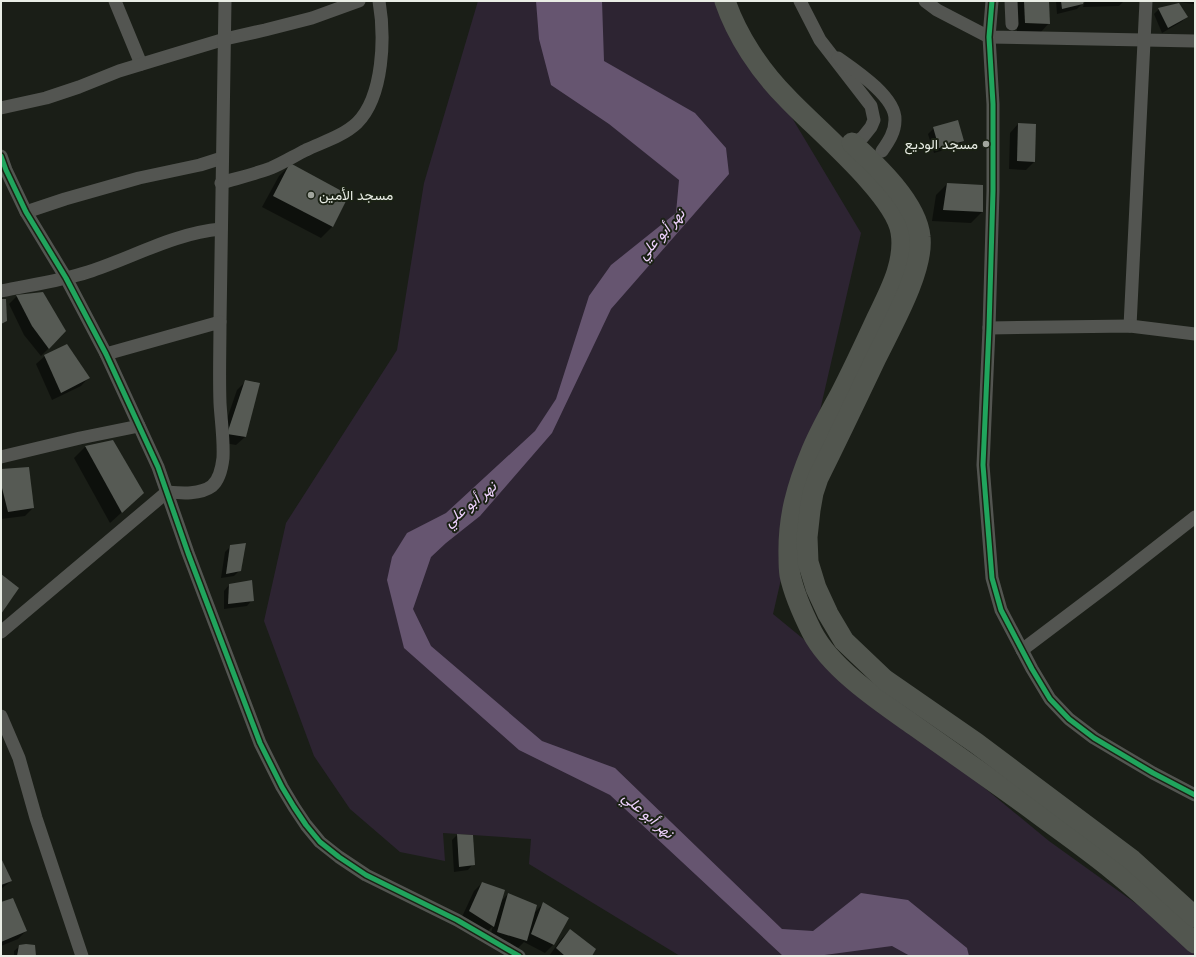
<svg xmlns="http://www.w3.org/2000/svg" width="1196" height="957" font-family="'Space Grotesk',Vazirmatn,sans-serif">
<rect width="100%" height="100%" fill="#1a1e17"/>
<polygon fill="#2d2432" points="478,1 722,1 861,233 773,614 1049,841 1195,946 1195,956 680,956 529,864 531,839 443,833 445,861 400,852 350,809 314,756 264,621 286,523 397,350 424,183"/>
<polygon fill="#665570" points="536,1 602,1 604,61 695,113 726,148 729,174 611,309 552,433 480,516 446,543 431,557 413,609 431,646 542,741 615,768 782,929 813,931 861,893 908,900 967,948 969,956 910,956 892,946 817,956 783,956 610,795 519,750 404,648 387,580 392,557 407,533 446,513 535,431 556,399 589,296 611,265 676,213 679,180 609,124 551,85 539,39"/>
<g fill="#0007">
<polygon points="1015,1 1048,1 1049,23 1041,32 1017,31"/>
<polygon points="1056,1 1083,1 1082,4 1077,9 1057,14"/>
<polygon points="1085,1 1124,1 1119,6 1083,7"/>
<polygon points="1171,1 1195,1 1195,2 1194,4"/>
<polygon points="1159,9 1187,17 1181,22 1162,33 1154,14"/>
<polygon points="1018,124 1034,162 1026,170 1009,169 1010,133"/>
<polygon points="934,128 963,141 958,146 934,153 928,134"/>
<polygon points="290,165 348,195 332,227 321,238 262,207 279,176"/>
<polygon points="947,184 982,212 971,223 932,221 936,195"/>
<polygon points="17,296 49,348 41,356 24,335 9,304"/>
<polygon points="45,356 89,377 81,386 52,400 36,364"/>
<polygon points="246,381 258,384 245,437 236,445 219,442 237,390"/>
<polygon points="113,441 131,504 110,523 74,458 85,447"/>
<polygon points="1,470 33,508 25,516 1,519"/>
<polygon points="231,546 240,570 234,576 221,578 225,552"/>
<polygon points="229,585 252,600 247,606 224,609 224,591"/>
<polygon points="457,835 472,836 473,864 468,870 454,872 452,840"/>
<polygon points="1,860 11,881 1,889"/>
<polygon points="482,883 501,901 508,894 534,913 543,904 553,945 545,953 524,942 518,948 489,940 493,926 485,934 461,919 474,891"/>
<polygon points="1,903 26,931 18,939 1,946"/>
<polygon points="570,930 590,956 549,956 562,938"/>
<polygon points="20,946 35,956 14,956 14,951"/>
</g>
<g fill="#565a54">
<polygon points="1024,1 1049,1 1050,24 1025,23"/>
<polygon points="1061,1 1084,1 1083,4 1062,9"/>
<polygon points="1179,3 1188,17 1168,28 1158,8"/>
<polygon points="958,120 964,141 939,148 933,127"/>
<polygon points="1018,123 1036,124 1035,162 1017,161"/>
<polygon points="290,163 349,195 333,227 273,196"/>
<polygon points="947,183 983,185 983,212 943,210"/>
<polygon points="43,292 66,331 49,349 32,326 16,295"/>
<polygon points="1,299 6,299 7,321 1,324"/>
<polygon points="67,344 90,378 61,393 44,355"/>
<polygon points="245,380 260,383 246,437 227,434"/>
<polygon points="113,440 144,493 122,513 85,446"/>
<polygon points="29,467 34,508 8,512 1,484 1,469"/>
<polygon points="246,543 241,571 226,574 230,545"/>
<polygon points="1,574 19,588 1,614"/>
<polygon points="252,580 254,601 228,604 229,584"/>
<polygon points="457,834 473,835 475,865 459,867"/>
<polygon points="1,858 12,881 1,885"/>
<polygon points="482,882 505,890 494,927 469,911"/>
<polygon points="508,893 537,905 527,941 497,932"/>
<polygon points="13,898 27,931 1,942 1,902"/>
<polygon points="543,902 569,918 554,945 531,934"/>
<polygon points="570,929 596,949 592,956 565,956 556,948"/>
<polygon points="26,944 35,945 36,956 17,956 19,945"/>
</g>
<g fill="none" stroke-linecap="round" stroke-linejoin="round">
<g stroke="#535551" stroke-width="13">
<polyline points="115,1 141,64"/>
<polyline points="800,1 820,40 871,106 874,120 871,127 863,137 853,144"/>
<polyline points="925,1 937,10 989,37 1195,41"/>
<polyline points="992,1 989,37 993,104 993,191 989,328 983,465 992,578 1001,610 1032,669 1050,699 1069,719 1094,738 1153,773 1195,795"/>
<polyline points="1011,1 1012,24"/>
<path d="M 838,58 C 855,70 896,97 895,120 C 895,132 889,141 882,151"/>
<polyline points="1,108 46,98 79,87 119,71 175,54 225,39 265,30 312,18 359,1"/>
<polyline points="1,156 6,170 26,212 66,278 106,354 158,467 188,553 260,743 282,787 294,807 306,825 320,842 339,857 366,875 457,920 519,956"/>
<path d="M 221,183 C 238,178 255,174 271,168 C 283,163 294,156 306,150 C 323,142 343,136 357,123 C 384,96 385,36 379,1"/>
<polyline points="26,212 65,199 139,178 200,165 222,158"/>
<path d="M 1,291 C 30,285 60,281 88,272 C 132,258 174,233 221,229"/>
<polyline points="220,322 225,1"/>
<polyline points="1130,326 1146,1"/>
<polyline points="989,328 1130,326 1195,334"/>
<polyline points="1,457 80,438 139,426"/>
<path d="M 1,632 L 167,492 C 180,493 200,495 212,486 C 219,480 222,467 223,458 C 224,439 221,421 220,403 C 219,376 220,349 220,322 L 106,354"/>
<polyline points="1022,650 1112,582 1195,517"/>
<polyline points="1,716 19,758 36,818 82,956"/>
</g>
<g stroke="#52564f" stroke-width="21">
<path d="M 725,1 C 737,36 760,71 787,98 C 815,128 895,194 901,232 C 906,262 890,291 877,318 C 865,344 853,370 840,395 C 830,413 820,431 812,450 C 797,486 788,517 789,556 C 789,562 789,569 790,575 C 794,594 803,614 812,632 C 831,669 881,702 915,726 C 953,753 992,780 1029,807 C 1057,828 1086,848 1113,870 C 1141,892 1168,918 1195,943"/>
<path d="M 852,143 C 876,165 917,203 920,237 C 924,270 891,327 876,358 C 857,398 838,438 818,478 L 813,493 L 810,510 L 807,537 L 808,562 L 816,588 L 828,614 L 844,641 L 885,680 L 976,743 L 1132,860 L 1195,917"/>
</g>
<g stroke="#1a2114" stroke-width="8">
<g id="cycleway">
<polyline points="992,1 989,37 993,104 993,191 989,328 983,465 992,578 1001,610 1032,669 1050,699 1069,719 1094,738 1153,773 1195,795"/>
<polyline points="1,156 6,170 26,212 66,278 106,354 158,467 188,553 260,743 282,787 294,807 306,825 320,842 339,857 366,875 457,920 519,956"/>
</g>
</g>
<use href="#cycleway" stroke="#20a55d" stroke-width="5"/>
</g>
<g fill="#a1a59d" stroke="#1a2114" stroke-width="1.5">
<circle cx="986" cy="144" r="4"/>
<circle cx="311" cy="195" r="4"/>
</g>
<g text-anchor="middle" stroke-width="4" stroke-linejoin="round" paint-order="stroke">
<g font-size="14" fill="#e9ede5" stroke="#1a2114" text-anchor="end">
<text x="978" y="149">مسجد الوديع</text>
<text x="319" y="200" text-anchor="start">مسجد الأمين</text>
</g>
<g font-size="15" font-style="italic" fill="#efd2fe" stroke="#1a2114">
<text transform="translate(661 234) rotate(-48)" y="5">نهر أبو علي</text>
<text transform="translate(470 504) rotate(-39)" y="5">نهر أبو علي</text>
<text transform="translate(648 815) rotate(41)" y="5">نهر أبو علي</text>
</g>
</g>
<rect width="1196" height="957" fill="none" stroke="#e9ede5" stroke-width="4"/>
</svg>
